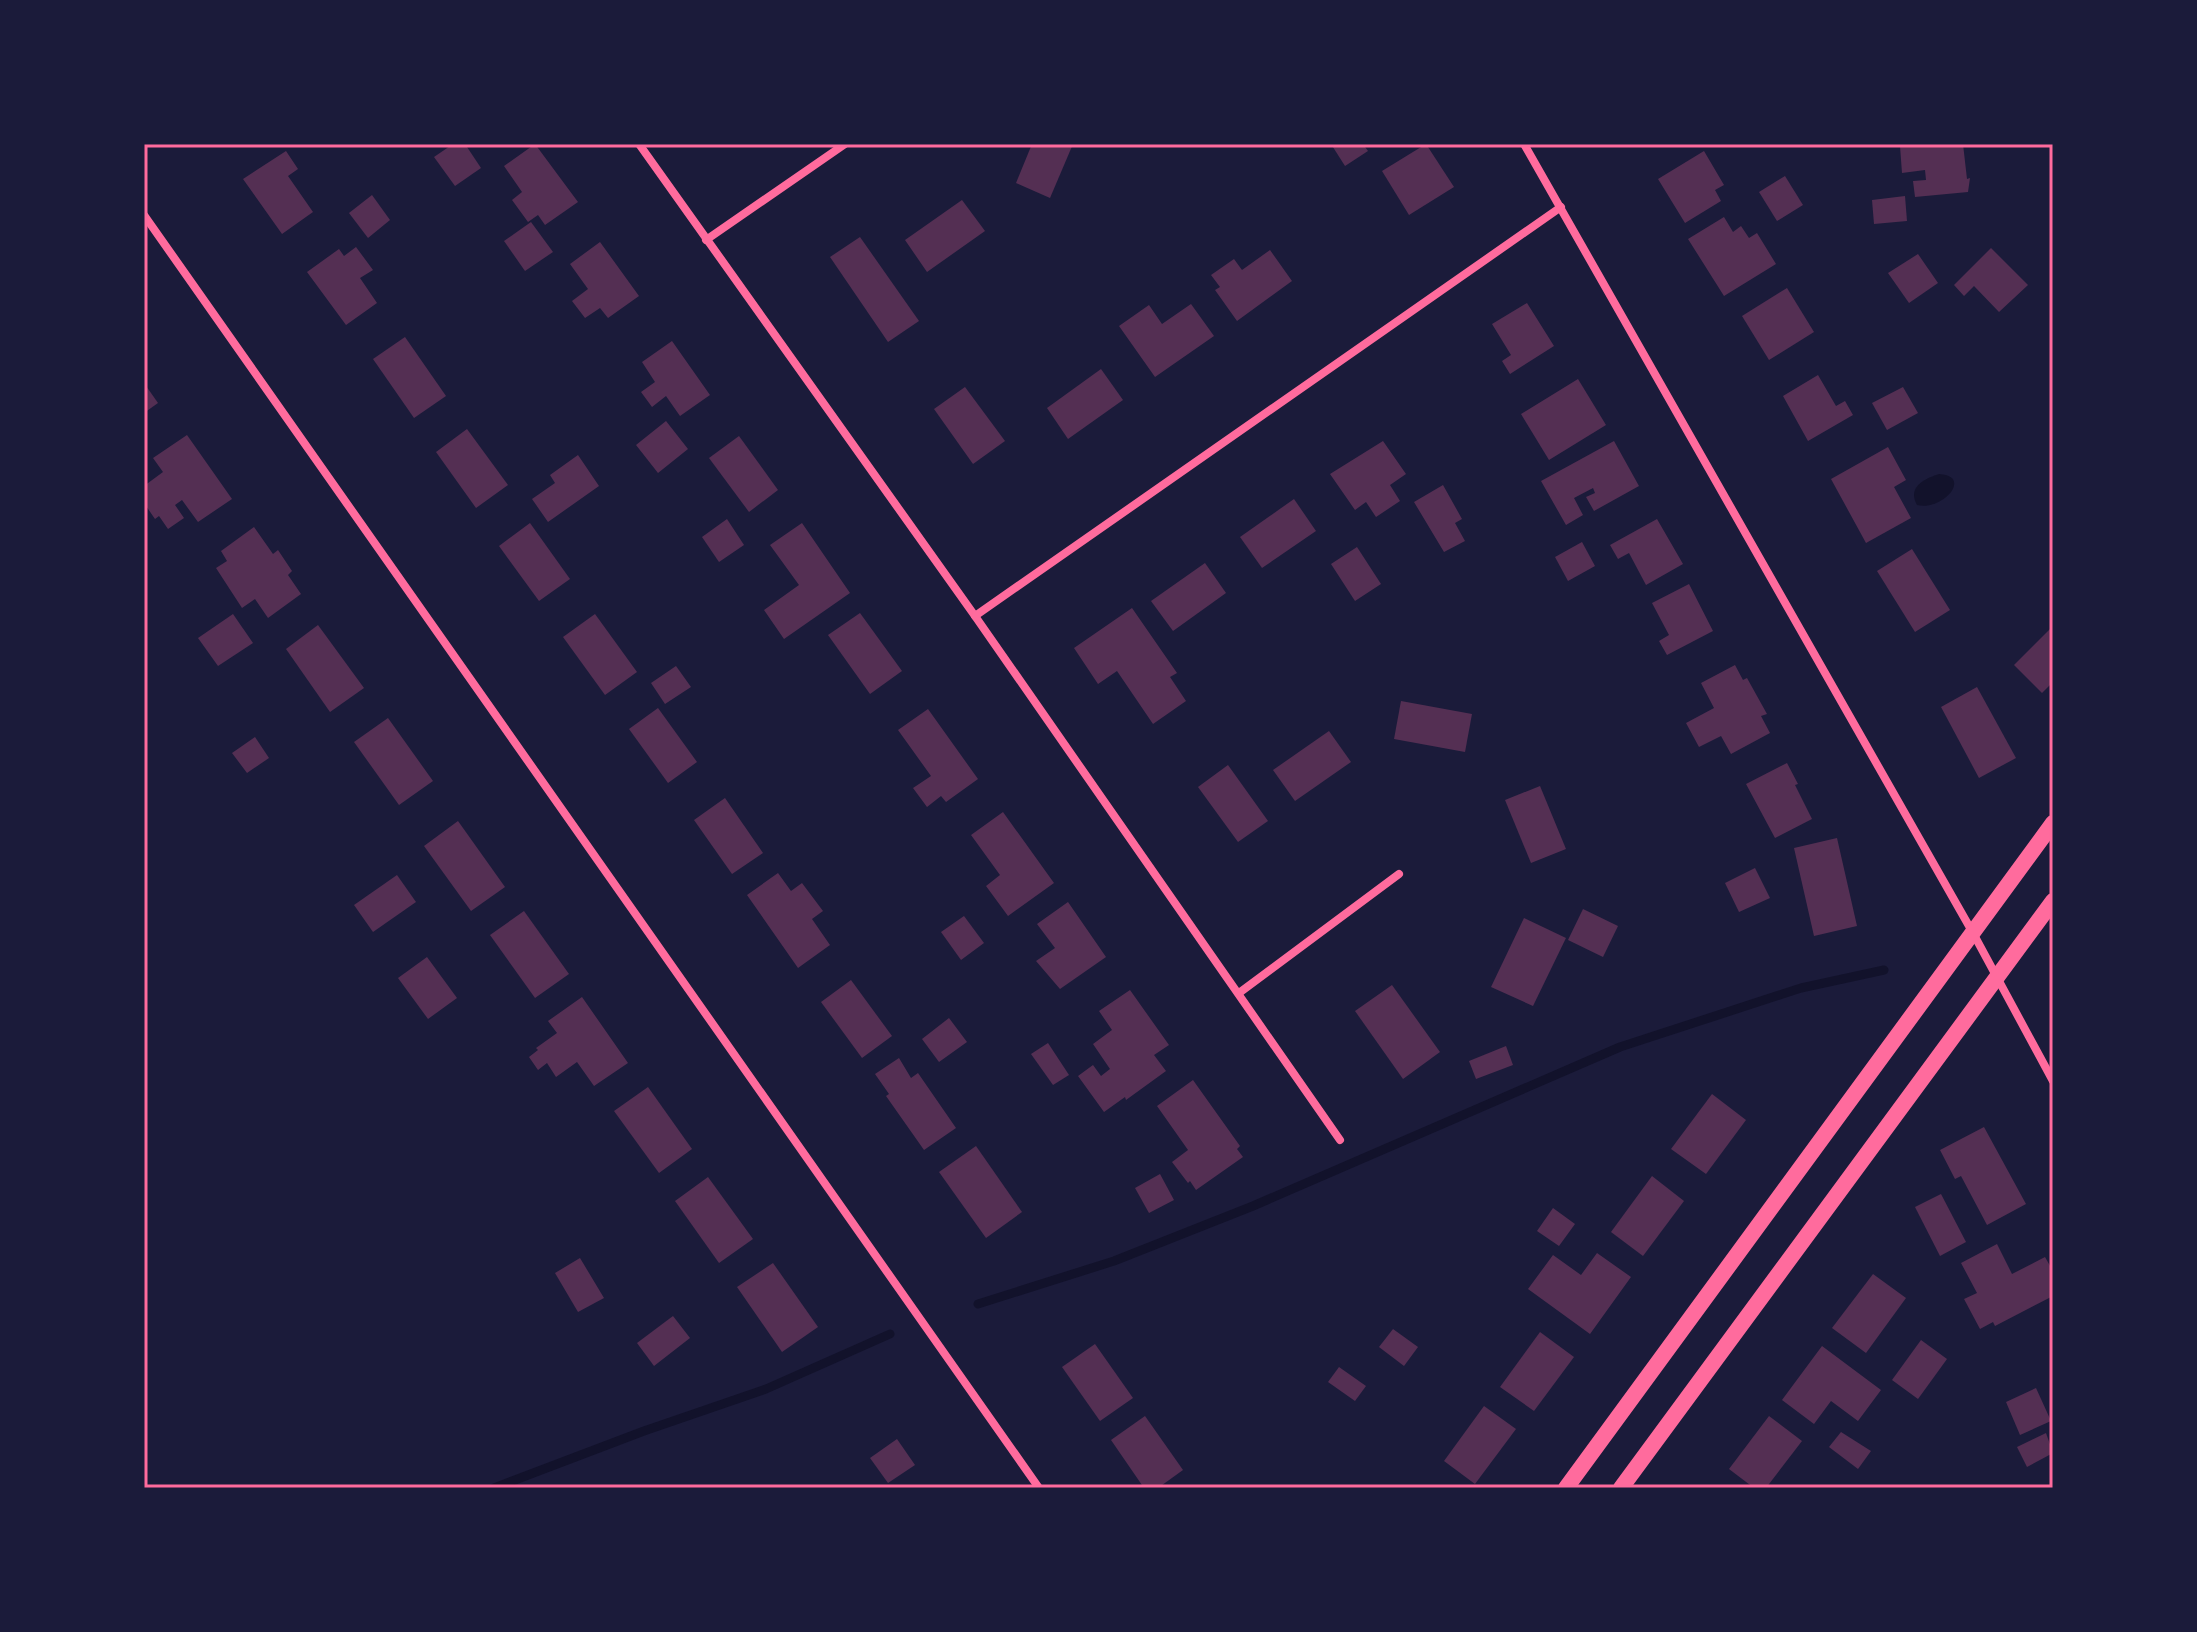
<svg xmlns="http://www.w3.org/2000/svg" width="2197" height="1632" font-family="'Playfair Display',serif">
<rect width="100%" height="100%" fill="#1b1b3a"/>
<path fill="#12122b" d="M 1939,474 C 1973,476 1943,511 1917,505 C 1907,487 1924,479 1939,474 Z"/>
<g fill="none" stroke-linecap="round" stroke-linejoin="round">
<g stroke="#12122b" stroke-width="9">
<polyline points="978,1304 1114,1261 1253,1206 1620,1047 1801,988 1884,970"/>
<polyline points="494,1488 644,1431 766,1389 890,1334"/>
</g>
</g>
<g fill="#542f53">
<polygon points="453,144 465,144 481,168 455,186 434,157"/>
<polygon points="535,144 578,202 545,225 538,215 528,222 512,200 522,192 504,166"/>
<polygon points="1032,144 1073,144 1050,198 1016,183"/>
<polygon points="1331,144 1363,144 1368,151 1345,166"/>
<polygon points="1426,144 1454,187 1409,215 1382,171"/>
<polygon points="1921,144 1963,144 1967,179 1970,178 1968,192 1915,197 1913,181 1926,180 1925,170 1902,173 1900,146"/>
<polygon points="286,151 298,169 288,176 313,212 282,234 243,179"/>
<polygon points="1704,151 1724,185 1715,190 1721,201 1685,223 1658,179"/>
<polygon points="1785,176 1803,205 1777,221 1759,192"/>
<polygon points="372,195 390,220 368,238 349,213"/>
<polygon points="1905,196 1907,221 1874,224 1872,200"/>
<polygon points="962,200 985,231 927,272 905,240"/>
<polygon points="1724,217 1733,232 1741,226 1749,238 1757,233 1776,264 1724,296 1688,239"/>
<polygon points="531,222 553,252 525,271 504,241"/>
<polygon points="860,237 919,321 888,342 830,257"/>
<polygon points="600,242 639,296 608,318 600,308 585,318 572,301 588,289 570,264"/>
<polygon points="356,247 373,270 360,278 377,303 346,325 307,272 339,249 344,256"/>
<polygon points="1991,248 2028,285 1999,312 1974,286 1964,296 1954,285"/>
<polygon points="1270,250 1292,281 1237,321 1215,290 1220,287 1211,275 1234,259 1242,270"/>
<polygon points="1918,254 1938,283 1909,303 1888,273"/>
<polygon points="1787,288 1814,332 1769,360 1742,316"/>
<polygon points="1527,303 1554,346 1510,374 1502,361 1511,355 1492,324"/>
<polygon points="1191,304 1214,336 1155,377 1119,326 1149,305 1162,324"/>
<polygon points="405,337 446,396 414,418 373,359"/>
<polygon points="672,341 710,395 680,416 666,396 652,407 641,392 655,382 642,362"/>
<polygon points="1101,369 1123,400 1068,439 1047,408"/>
<polygon points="1818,375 1836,406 1845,401 1853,415 1808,441 1783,396"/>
<polygon points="1578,379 1606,425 1549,460 1521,414"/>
<polygon points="144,383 158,403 144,413"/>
<polygon points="965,387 1005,441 973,464 934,409"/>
<polygon points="1903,387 1918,413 1887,430 1872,403"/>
<polygon points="666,421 688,449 658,473 636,445"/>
<polygon points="467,429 508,485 476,508 436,452"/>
<polygon points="187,435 232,499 198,522 182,500 175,505 184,518 168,529 159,516 155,519 144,503 144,486 163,472 153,458"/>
<polygon points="739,436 778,490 749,512 709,458"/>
<polygon points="1383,441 1406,474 1390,485 1400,501 1376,517 1366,502 1355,510 1330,474"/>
<polygon points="1614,441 1639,486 1594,511 1586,497 1595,493 1593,488 1574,498 1583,515 1566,525 1541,481"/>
<polygon points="1888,447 1906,480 1894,487 1911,518 1866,543 1831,479"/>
<polygon points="578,455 599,486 548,522 532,499 555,483 550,475"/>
<polygon points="1443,485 1462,519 1455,523 1465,541 1444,552 1414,502"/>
<polygon points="1294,499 1316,531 1262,568 1240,537"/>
<polygon points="727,519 744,545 719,562 702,537"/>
<polygon points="1657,519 1683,564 1646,585 1629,553 1618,559 1610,545"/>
<polygon points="530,523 570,579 539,601 499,546"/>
<polygon points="802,523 850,593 784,639 764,610 799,585 770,545"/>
<polygon points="254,527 273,554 278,550 292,571 288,575 301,594 268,618 255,599 242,608 216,568 227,561 221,551"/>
<polygon points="1582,542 1595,566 1568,581 1555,557"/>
<polygon points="1357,547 1381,584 1355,601 1331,564"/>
<polygon points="1912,549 1950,610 1915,632 1877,571"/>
<polygon points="1205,563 1226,593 1173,631 1151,601"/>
<polygon points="1689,584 1713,631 1667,655 1659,641 1669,635 1652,603"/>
<polygon points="1132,608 1177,673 1170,677 1186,701 1153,724 1117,671 1098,684 1074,648"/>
<polygon points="860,613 902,671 870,694 828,635"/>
<polygon points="233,614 253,643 218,666 198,638"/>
<polygon points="595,614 637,672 605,695 563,637"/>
<polygon points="318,625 364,688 330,712 286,649"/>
<polygon points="2053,626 2053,682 2042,693 2014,665"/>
<polygon points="1735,665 1743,680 1747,678 1767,714 1761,716 1770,733 1731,754 1721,736 1699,747 1686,723 1714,708 1701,683"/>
<polygon points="676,666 691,687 665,704 651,683"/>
<polygon points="1977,687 2016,758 1979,778 1941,707"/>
<polygon points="1401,701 1472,714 1465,752 1394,739"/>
<polygon points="658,708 697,762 668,783 629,729"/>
<polygon points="928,709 978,779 946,802 941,796 927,807 913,788 931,776 898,730"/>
<polygon points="388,718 433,781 399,805 354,742"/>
<polygon points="1329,731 1351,762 1295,801 1273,770"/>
<polygon points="255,737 269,758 247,773 232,753"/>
<polygon points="1787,763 1798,784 1795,785 1812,819 1775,838 1746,784"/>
<polygon points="1228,765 1268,821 1238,842 1198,787"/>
<polygon points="1540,786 1566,849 1531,863 1505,800"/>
<polygon points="725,798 763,853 732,874 694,820"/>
<polygon points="1003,812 1054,883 1008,916 986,886 1000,875 971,835"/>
<polygon points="458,821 505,887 471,911 424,846"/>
<polygon points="1837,838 1857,926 1814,936 1794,848"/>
<polygon points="1755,868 1770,898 1739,912 1725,883"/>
<polygon points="778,873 791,891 802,883 823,911 812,919 830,945 798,968 747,895"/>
<polygon points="397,875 416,902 373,932 354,905"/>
<polygon points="1068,902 1106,957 1060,989 1036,961 1055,948 1037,924"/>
<polygon points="1583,909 1618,926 1603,957 1568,940"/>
<polygon points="524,911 569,974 535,998 490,935"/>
<polygon points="964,916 984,943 961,960 941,932"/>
<polygon points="1524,918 1566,938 1533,1006 1491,987"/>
<polygon points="427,957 457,998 428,1019 398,978"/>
<polygon points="851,980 892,1036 862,1058 821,1002"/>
<polygon points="1392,985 1440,1052 1403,1079 1355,1011"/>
<polygon points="1130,990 1169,1045 1154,1055 1166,1071 1126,1100 1125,1097 1104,1112 1078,1076 1093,1065 1101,1076 1110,1069 1093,1044 1112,1030 1099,1011"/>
<polygon points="582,997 628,1063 594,1086 577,1062 556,1077 547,1063 538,1070 529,1057 538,1050 536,1048 557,1033 548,1021"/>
<polygon points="949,1018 967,1042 939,1062 922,1039"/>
<polygon points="1048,1043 1069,1075 1053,1085 1031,1054"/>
<polygon points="1506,1046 1513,1065 1476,1079 1469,1061"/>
<polygon points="899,1058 911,1078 918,1073 956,1128 924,1150 886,1096 889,1094 875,1074"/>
<polygon points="1193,1080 1240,1146 1237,1149 1243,1157 1196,1190 1190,1181 1188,1183 1172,1162 1188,1150 1157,1106"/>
<polygon points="648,1087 692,1149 659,1173 614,1111"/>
<polygon points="1712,1094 1746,1120 1706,1174 1671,1149"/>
<polygon points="1984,1127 2026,1204 1987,1225 1961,1176 1955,1179 1940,1150"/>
<polygon points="976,1146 1022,1212 986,1238 939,1172"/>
<polygon points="1160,1174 1174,1200 1149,1213 1135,1188"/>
<polygon points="1652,1176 1684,1201 1643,1256 1611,1232"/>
<polygon points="708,1177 753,1239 719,1263 675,1201"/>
<polygon points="1941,1194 1966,1242 1940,1256 1915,1207"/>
<polygon points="1553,1208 1575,1224 1559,1246 1537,1231"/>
<polygon points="1997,1244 2012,1274 2045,1257 2053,1271 2053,1296 1995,1326 1993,1322 1980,1329 1964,1299 1977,1293 1961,1263"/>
<polygon points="1597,1253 1631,1277 1590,1334 1528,1289 1553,1255 1581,1275"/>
<polygon points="580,1258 604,1298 578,1312 555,1273"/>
<polygon points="773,1263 818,1327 782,1352 737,1287"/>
<polygon points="1873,1274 1906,1298 1866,1353 1832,1328"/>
<polygon points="673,1316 690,1338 654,1366 637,1343"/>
<polygon points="1393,1329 1418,1347 1404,1366 1379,1347"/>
<polygon points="1540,1332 1574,1357 1534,1411 1500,1387"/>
<polygon points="1921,1340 1947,1359 1918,1399 1892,1380"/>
<polygon points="1095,1344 1133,1398 1100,1421 1062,1367"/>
<polygon points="1822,1346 1881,1390 1858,1421 1831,1401 1814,1424 1782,1400"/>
<polygon points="1339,1367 1366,1386 1355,1401 1328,1382"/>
<polygon points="2036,1388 2051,1421 2020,1435 2006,1402"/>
<polygon points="1484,1406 1516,1429 1475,1484 1444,1461"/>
<polygon points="1145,1416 1183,1470 1158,1488 1144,1488 1111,1440"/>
<polygon points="1769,1416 1802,1441 1766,1488 1754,1488 1729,1469"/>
<polygon points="1841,1432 1871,1451 1858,1469 1829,1447"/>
<polygon points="2046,1433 2053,1453 2027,1467 2017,1447"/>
<polygon points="897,1439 915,1465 888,1483 870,1458"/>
</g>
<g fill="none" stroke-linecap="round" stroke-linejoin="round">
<g stroke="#ff6b9d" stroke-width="8">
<polyline points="639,144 975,616 1340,1140"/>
<polyline points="1524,144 1973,933 2053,1081"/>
<polyline points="144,215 1039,1488"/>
<polyline points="706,240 845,144"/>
<polyline points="975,616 1561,207"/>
<polyline points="1239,993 1399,874"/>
</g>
<g stroke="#ff6b9d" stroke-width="16">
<polyline points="1566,1488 2053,823"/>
<polyline points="1621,1488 2053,901"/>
</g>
</g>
<rect width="2197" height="1632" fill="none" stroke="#1b1b3a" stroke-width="292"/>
<rect x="146" y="146" width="1905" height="1340" fill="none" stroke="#ff6b9d" stroke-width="3"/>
</svg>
